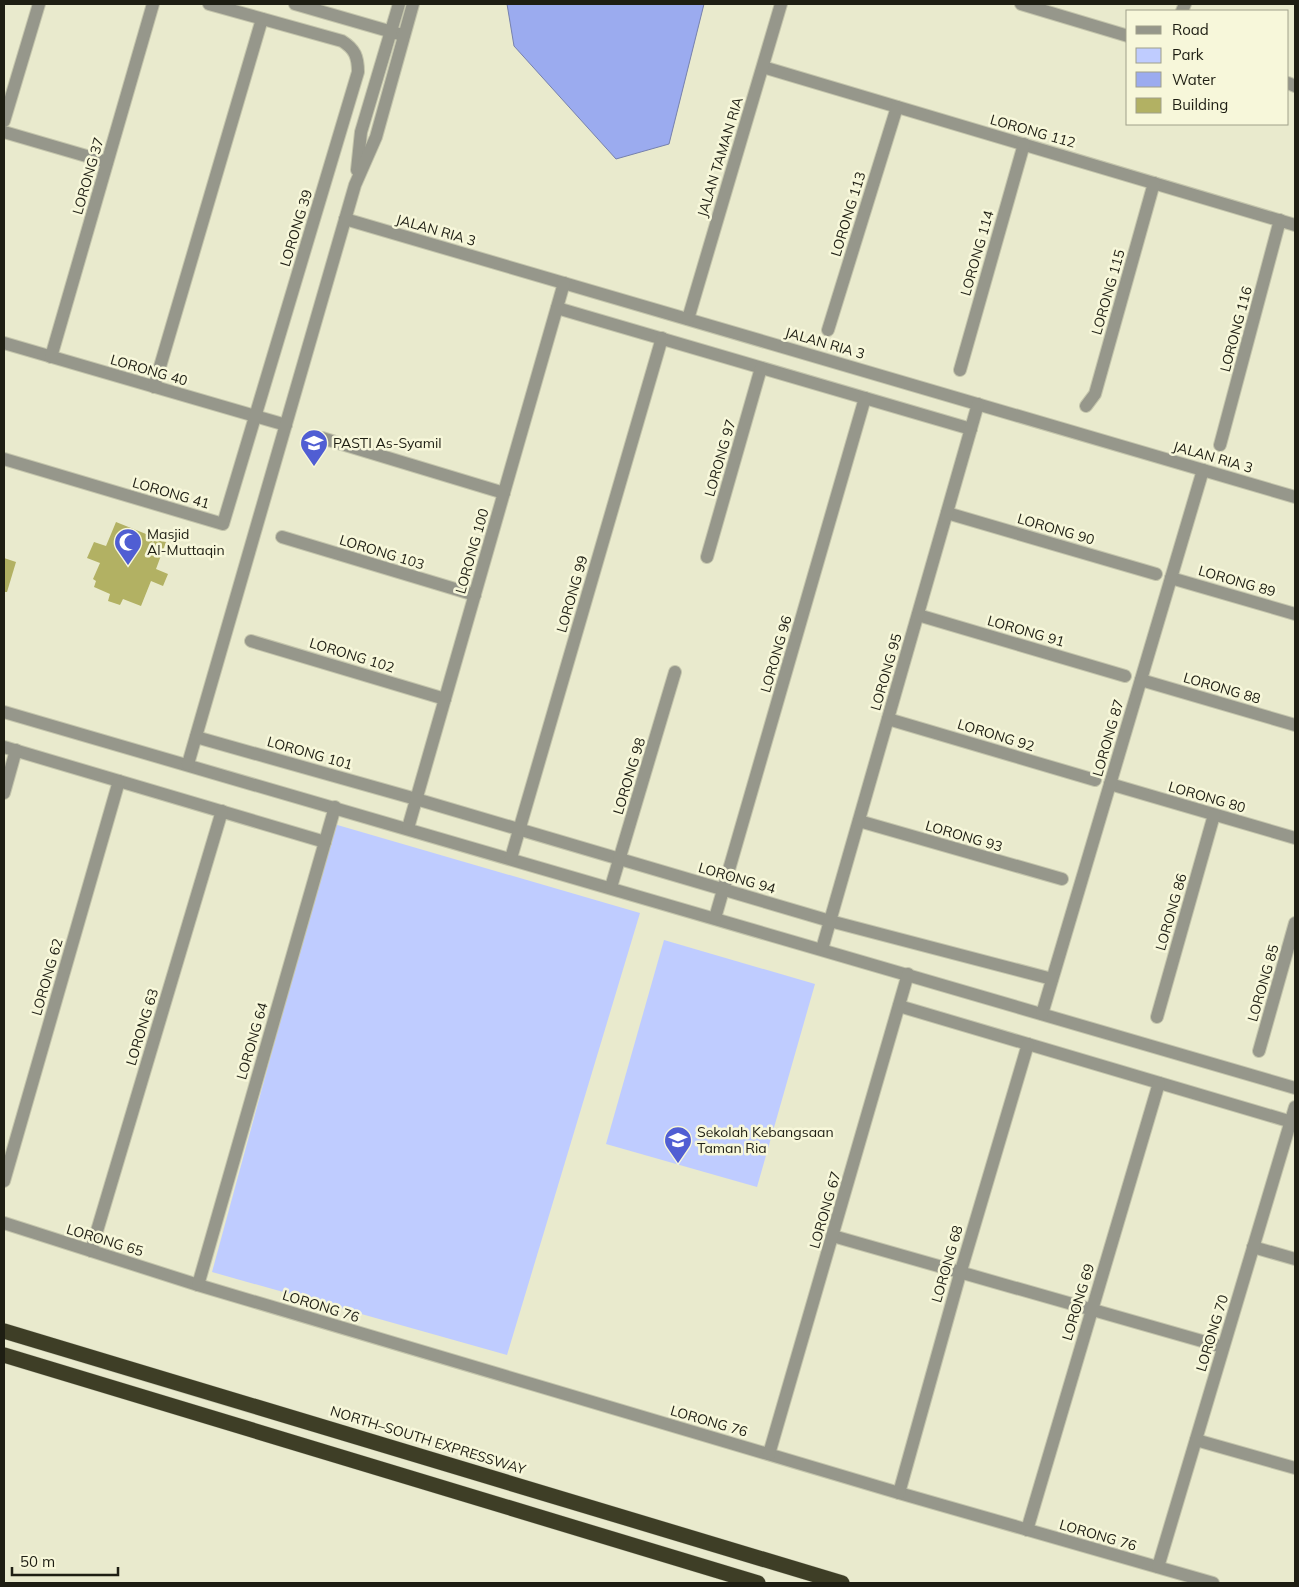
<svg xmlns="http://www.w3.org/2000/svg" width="1299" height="1587" font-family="Mulish,sans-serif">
<rect width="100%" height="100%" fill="#e9eacd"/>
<g fill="#bfccff">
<polygon points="334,824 640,913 507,1355 212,1272"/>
<polygon points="664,940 815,984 757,1187 606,1144"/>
</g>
<polygon fill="#9babef" stroke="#7681ad" points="507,4 704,4 669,144 616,159 514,46"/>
<g fill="#b2b163">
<polygon points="116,522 166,542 156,569 168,574 163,586 151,581 141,606 123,599 120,605 108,601 110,594 94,587 96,581 93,579 100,563 87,558 94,542 106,546"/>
<polygon points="4,558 16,562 7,592 4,592"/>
</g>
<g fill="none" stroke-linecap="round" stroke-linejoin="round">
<g stroke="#c4c5ac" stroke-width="14">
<g id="minor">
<polyline points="295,4 399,34"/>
<polyline points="1021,4 1128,36"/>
<polyline points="1182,11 1185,4"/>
<polyline points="763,67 1295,225"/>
<polyline points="1288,83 1295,86"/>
<polyline points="4,121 39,4"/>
<polyline points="4,132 107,162"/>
<polyline points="357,170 361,132 399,4"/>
<polyline points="345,219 1295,497"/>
<polyline points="557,308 971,429"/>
<polyline points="688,319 781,4"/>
<polyline points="828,330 897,107"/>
<polyline points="4,343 286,425"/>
<polyline points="51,357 153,4"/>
<polyline points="960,370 1024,144"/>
<polyline points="154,387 262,19"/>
<polyline points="1086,406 1095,394 1154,183"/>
<polyline points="311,439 322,438 504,493"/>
<polyline points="1220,445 1280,220"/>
<path d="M 4,459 L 223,524 L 358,72 C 358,57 355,49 342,41 L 209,4"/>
<polyline points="947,513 1156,574"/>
<polyline points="282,537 475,595"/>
<polyline points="707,557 761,368"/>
<polyline points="1171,578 1295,614"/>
<polyline points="918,615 1125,676"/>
<polyline points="251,641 445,699"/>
<polyline points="1141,680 1295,725"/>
<polyline points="4,712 1295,1088"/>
<polyline points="888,719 1095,780"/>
<polyline points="196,737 416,799 830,921 1052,979"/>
<polyline points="4,747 325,842"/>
<polyline points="188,764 355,185 376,137 413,4"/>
<polyline points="1110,784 1295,838"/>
<polyline points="4,793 16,750"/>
<polyline points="859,821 1062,879"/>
<polyline points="408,828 564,283"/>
<polyline points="511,858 662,338"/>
<polyline points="611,887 675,672"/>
<polyline points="715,918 865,398"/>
<polyline points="822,949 978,404"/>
<polyline points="899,1006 1295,1123"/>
<polyline points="1042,1014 1203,470"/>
<polyline points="1157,1017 1214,815"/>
<polyline points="1259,1051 1295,923"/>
<polyline points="4,1181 119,781"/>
<polyline points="4,1223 198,1285 899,1493 1213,1583"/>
<polyline points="833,1236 1223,1347"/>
<polyline points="1253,1247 1295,1259"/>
<polyline points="91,1251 222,811"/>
<polyline points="198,1285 335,807"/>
<polyline points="1196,1440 1295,1468"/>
<polyline points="769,1454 908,974"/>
<polyline points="899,1493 960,1274 1028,1044"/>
<polyline points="1027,1530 1159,1083"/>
<polyline points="1158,1567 1295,1107"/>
</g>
</g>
<g stroke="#c4c5ac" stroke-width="16">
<g id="highway">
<polyline points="4,1331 842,1583"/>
<polyline points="4,1355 758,1583"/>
</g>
</g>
<use href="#minor" stroke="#96978b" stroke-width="12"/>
<use href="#highway" stroke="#3e3e26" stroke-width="15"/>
</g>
<defs>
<g id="school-pin" transform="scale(1.4375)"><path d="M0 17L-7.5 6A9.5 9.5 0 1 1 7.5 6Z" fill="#505ed3" stroke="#f7f7da"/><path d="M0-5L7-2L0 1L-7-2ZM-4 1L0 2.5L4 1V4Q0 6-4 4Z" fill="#fff"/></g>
<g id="mosque-pin" transform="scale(1.4375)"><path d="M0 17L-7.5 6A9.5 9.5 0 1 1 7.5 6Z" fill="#505ed3" stroke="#f7f7da"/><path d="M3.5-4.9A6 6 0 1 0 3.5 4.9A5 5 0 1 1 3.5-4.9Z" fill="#fff"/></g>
</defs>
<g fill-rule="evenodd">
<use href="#school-pin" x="314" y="443"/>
<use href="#mosque-pin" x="128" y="542"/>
<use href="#school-pin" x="678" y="1140"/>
</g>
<g text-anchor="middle" stroke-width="5" stroke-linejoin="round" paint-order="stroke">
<g font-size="14" fill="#1e1e13" stroke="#f7f7da">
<text transform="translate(1033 131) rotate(16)" y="5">LORONG 112</text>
<text transform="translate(720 157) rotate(-73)" y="5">JALAN TAMAN RIA</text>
<text transform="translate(88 176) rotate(-74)" y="5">LORONG 37</text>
<text transform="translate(848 214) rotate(-73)" y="5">LORONG 113</text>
<text transform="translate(296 228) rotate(-73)" y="5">LORONG 39</text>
<text transform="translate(436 230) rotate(16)" y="5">JALAN RIA 3</text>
<text transform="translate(977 253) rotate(-74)" y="5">LORONG 114</text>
<text transform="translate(1108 292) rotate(-74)" y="5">LORONG 115</text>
<text transform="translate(1236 329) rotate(-75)" y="5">LORONG 116</text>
<text transform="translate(825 343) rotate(16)" y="5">JALAN RIA 3</text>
<text transform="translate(149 370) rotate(16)" y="5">LORONG 40</text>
<text transform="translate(1213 457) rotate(16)" y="5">JALAN RIA 3</text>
<text transform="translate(720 458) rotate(-74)" y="5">LORONG 97</text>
<text transform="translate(171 493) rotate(16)" y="5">LORONG 41</text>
<text transform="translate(1056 529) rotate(16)" y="5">LORONG 90</text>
<text transform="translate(472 551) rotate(-74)" y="5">LORONG 100</text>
<text transform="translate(382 552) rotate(17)" y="5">LORONG 103</text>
<text transform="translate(1237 581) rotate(16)" y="5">LORONG 89</text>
<text transform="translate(572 594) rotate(-74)" y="5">LORONG 99</text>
<text transform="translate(1026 631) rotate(16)" y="5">LORONG 91</text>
<text transform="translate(776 654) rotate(-74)" y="5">LORONG 96</text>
<text transform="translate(352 655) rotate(17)" y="5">LORONG 102</text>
<text transform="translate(886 672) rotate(-74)" y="5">LORONG 95</text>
<text transform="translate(1222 688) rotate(16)" y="5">LORONG 88</text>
<text transform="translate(996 735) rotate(17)" y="5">LORONG 92</text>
<text transform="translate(1108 738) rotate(-74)" y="5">LORONG 87</text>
<text transform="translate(310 753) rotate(16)" y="5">LORONG 101</text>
<text transform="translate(629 776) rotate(-73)" y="5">LORONG 98</text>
<text transform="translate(1207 797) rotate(16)" y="5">LORONG 80</text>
<text transform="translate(964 836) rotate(16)" y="5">LORONG 93</text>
<text transform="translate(737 878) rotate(16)" y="5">LORONG 94</text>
<text transform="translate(1171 912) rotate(-74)" y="5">LORONG 86</text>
<text transform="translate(47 977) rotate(-74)" y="5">LORONG 62</text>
<text transform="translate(1263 983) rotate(-74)" y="5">LORONG 85</text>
<text transform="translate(142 1027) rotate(-73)" y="5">LORONG 63</text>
<text transform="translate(252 1041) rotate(-74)" y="5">LORONG 64</text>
<text transform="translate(825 1210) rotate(-74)" y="5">LORONG 67</text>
<text transform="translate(105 1240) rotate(17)" y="5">LORONG 65</text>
<text transform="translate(947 1264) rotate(-74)" y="5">LORONG 68</text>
<text transform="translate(1078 1302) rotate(-73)" y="5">LORONG 69</text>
<text transform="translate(321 1306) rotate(17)" y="5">LORONG 76</text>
<text transform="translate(1212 1333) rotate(-73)" y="5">LORONG 70</text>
<text transform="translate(709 1421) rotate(16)" y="5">LORONG 76</text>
<text transform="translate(428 1440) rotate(17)" y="5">NORTH–SOUTH EXPRESSWAY</text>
<text transform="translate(1098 1535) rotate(16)" y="5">LORONG 76</text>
</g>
<g font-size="14" fill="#1e1e13" stroke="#f7f7da" text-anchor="start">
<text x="333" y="448">PASTI As-Syamil</text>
<text x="147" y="539">Masjid<tspan x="147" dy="16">Al-Muttaqin</tspan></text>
<text x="697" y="1137">Sekolah Kebangsaan<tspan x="697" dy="16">Taman Ria</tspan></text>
</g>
</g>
<rect width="1299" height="1587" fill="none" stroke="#1e1e13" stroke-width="10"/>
<rect x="1126" y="10" width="162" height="115" fill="#f7f7da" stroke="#a0a08a"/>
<rect x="1136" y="26" width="25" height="8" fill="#96978b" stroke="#a0a08a"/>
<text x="1172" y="35" font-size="15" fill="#1e1e13">Road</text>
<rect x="1136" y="48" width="25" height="15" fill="#bfccff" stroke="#a0a08a"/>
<text x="1172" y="60" font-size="15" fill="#1e1e13">Park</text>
<rect x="1136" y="72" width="25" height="15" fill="#9babef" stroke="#a0a08a"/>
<text x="1172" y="85" font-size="15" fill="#1e1e13">Water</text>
<rect x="1136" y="98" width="25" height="15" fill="#b2b163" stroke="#a0a08a"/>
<text x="1172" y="110" font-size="15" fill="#1e1e13">Building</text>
<path d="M12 1567v8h106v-8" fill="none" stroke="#1e1e13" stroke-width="2.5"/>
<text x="20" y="1567" font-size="15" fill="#1e1e13" stroke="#f7f7da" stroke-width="4" paint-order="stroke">50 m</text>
</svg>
